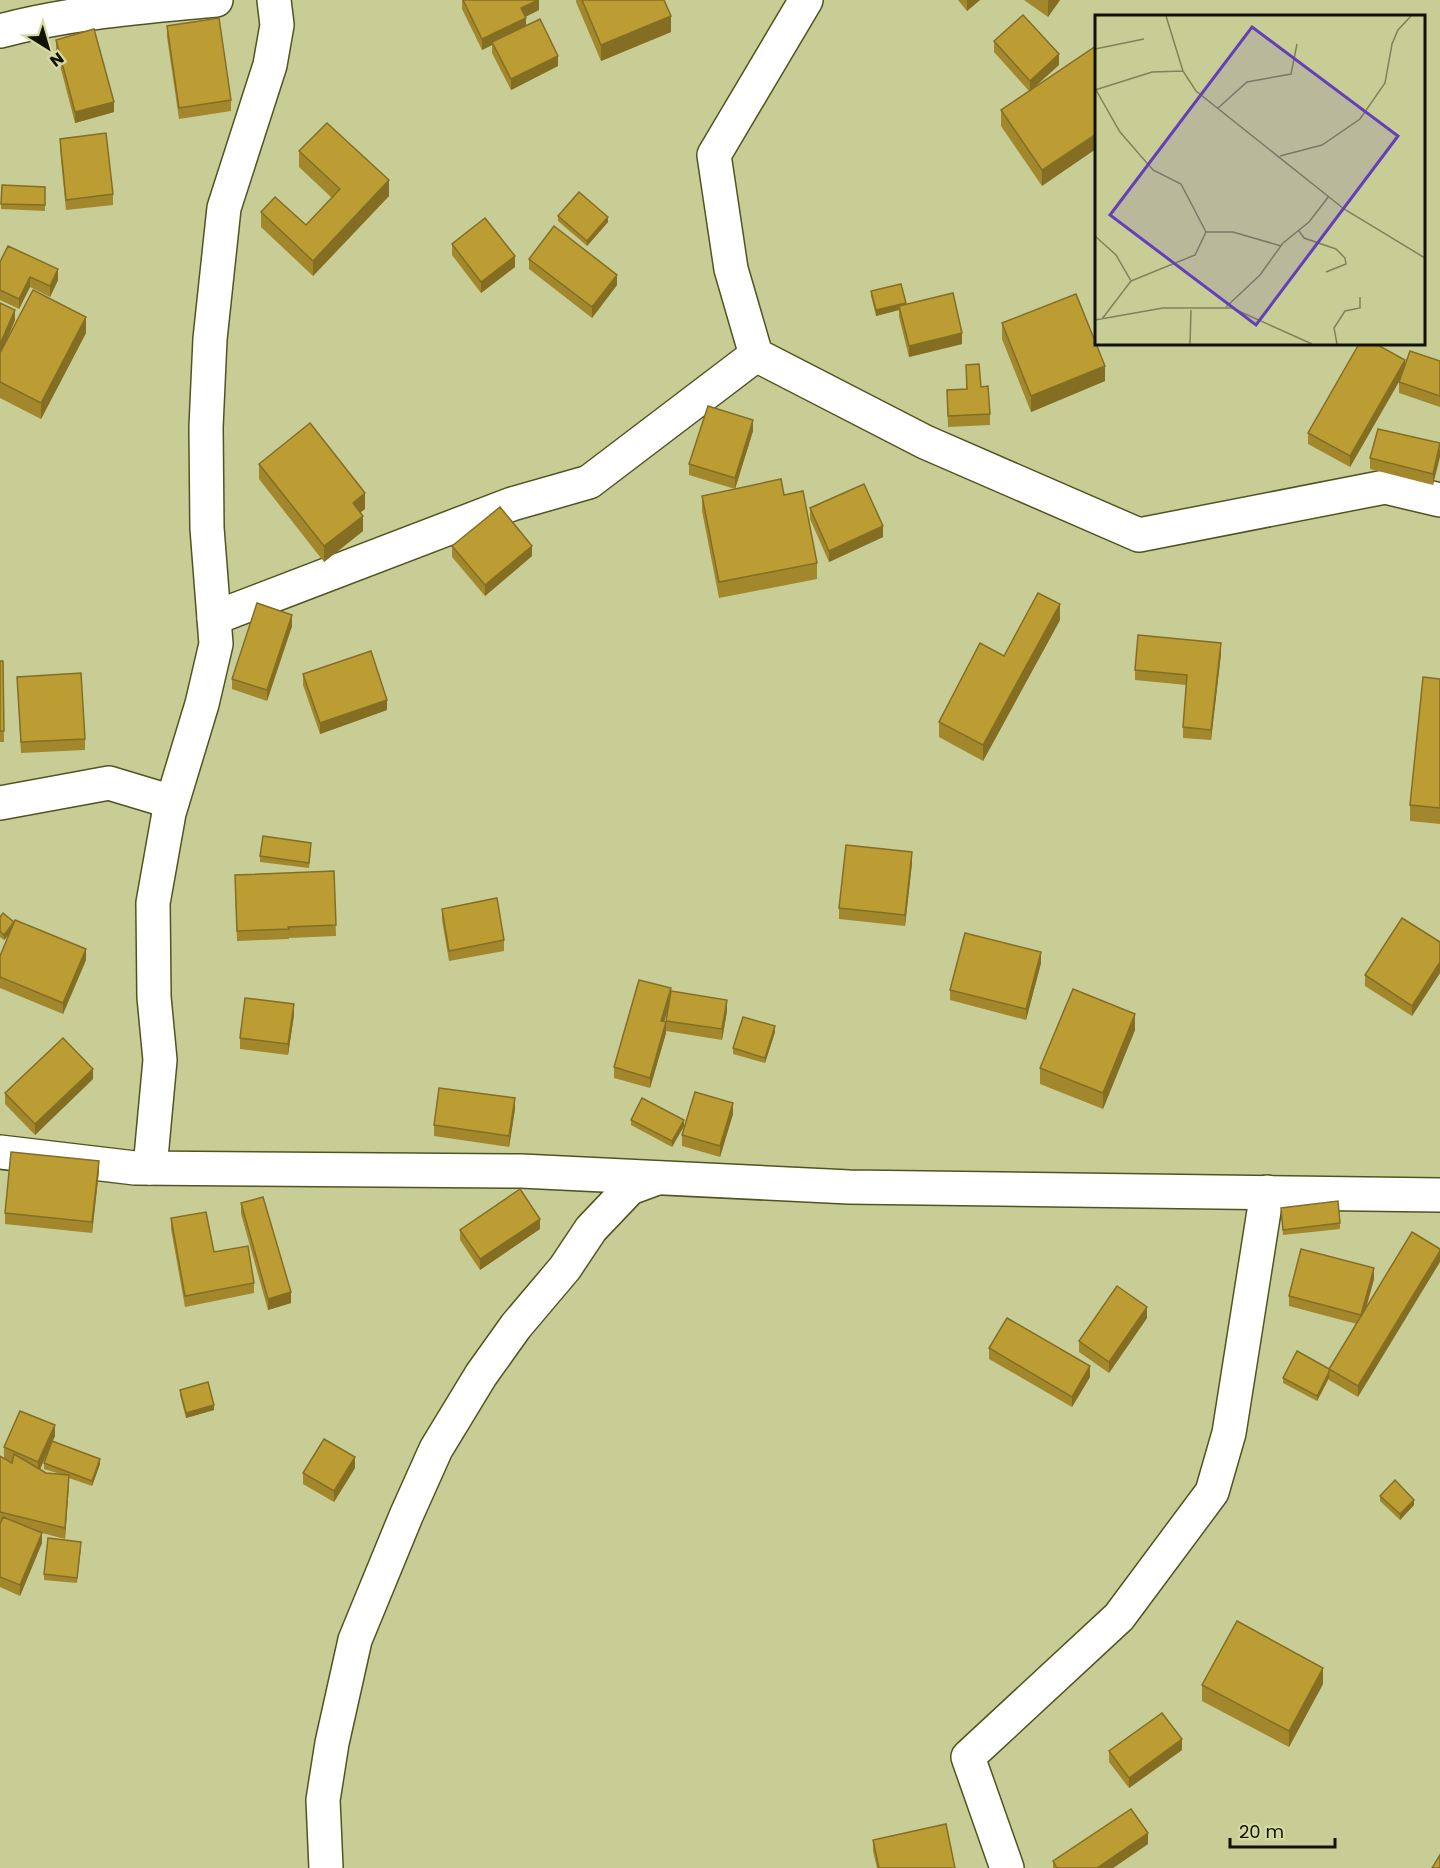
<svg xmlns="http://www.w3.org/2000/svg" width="1440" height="1868" font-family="Poppins,sans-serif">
<rect width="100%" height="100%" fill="#c8cd96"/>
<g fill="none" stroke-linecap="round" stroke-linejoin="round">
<g stroke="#515420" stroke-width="36">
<g id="minor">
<polyline points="806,0 714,155 731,269 756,355 925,442 1139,535 1385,487 1440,500"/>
<path d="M 0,31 C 71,12 144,7 216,0"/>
<polyline points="214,618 512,504 589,482 756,355"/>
<polyline points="0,803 109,783 172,802"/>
<polyline points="0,1152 135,1168 521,1171 849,1187 1440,1195"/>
<polyline points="150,1168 160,1060 154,997 153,903 169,813 202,704 216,644 207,528 206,427 210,339 224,208 270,65 277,25 274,0"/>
<polyline points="326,1868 323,1800 332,1743 355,1640 406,1516 436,1449 481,1375 516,1326 565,1268 591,1229 630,1188 657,1178"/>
<polyline points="1007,1868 968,1757 1119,1617 1212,1492 1229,1433 1267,1192"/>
</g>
</g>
<use href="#minor" stroke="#fff" stroke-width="33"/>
</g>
<g fill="#a2872c" fill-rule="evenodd">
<polygon points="462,0 539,0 539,10 525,17 526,26 558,66 511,90 492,53 492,45 482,50 462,9"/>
<polygon points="576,0 664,0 671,32 601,61 576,2"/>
<polygon points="958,0 980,0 967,11"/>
<polygon points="1024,0 1060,0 1048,17"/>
<polygon points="167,26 231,100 231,111 179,119 167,37"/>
<polygon points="56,40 114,112 75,123 56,50"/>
<polygon points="994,41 1059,65 1031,90 1096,46 1042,186 1001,126 1001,110 1029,91 994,52"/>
<polygon points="60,139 113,194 113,205 66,210 60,150"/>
<polygon points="299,151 389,196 313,276 261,227 261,212 306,225 332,198 299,167"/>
<polygon points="45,187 45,211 1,209 1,204"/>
<polygon points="558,216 608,222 587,246 558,221"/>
<polygon points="452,244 515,267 481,293 452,255"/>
<polygon points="529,259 617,285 592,318 529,269"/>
<polygon points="0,262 58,280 50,297 30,287 19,309 0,300"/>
<polygon points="871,291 906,305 962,344 909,357 899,317 899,310 876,316 871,296"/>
<polygon points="0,303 15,320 5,344 86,333 41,419 0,398"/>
<polygon points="1002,323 1105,381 1031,412 1002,339"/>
<polygon points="1440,361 1440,407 1399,393 1399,382 1350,467 1308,444 1308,433 1405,364"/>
<polygon points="966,365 981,387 990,414 990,425 948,427 947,390 966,389"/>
<polygon points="753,431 735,489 784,495 817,563 817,579 719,598 702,511 702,496 735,489 689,475 689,464"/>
<polygon points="1440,443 1433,485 1370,469 1370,458"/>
<polygon points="259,464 365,509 360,512 363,531 324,562 259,479"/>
<polygon points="810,508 883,537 829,562 810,519"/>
<polygon points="452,546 532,556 485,596 452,557"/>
<polygon points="1060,620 983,761 939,737 939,722 1004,656"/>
<polygon points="292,626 267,701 232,689 232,679"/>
<polygon points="1221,654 1211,740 1183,738 1183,727 1186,685 1135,680 1135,670"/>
<polygon points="0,661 3,661 4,742 0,742"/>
<polygon points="303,674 387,710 320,734 303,685"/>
<polygon points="17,677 85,739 85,750 21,753"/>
<polygon points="1440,679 1440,824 1410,821 1410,805"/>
<polygon points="311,848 309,868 260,862 260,856"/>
<polygon points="912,863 905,926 839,919 839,908"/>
<polygon points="334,871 336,936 289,938 289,939 237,941 235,886"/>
<polygon points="442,909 504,940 504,951 449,961 442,920"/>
<polygon points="0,917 14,922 86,960 63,1014 0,988 0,956 9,935 4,940 0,937"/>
<polygon points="1440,942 1440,973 1412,1016 1365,986 1365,975"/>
<polygon points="1041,963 1026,1020 950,1000 950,990"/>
<polygon points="671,994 727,1011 722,1040 666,1031 666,1021 669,1006 664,1022 666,1033 650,1088 614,1078 614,1067"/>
<polygon points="294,1015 288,1055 240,1049 240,1038"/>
<polygon points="1135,1030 1103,1109 1040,1084 1040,1068"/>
<polygon points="775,1032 765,1063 733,1054 733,1048"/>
<polygon points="93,1079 35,1135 5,1104 5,1093"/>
<polygon points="515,1109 509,1147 434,1136 434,1125"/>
<polygon points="733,1114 720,1157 682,1146 682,1135"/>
<polygon points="631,1120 684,1126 672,1147 631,1125"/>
<polygon points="99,1171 92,1233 5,1224 5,1213"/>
<polygon points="241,1203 291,1303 268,1310 241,1214"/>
<polygon points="1281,1208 1340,1223 1340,1229 1283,1235"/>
<polygon points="171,1218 214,1252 254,1283 254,1293 185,1307 171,1229"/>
<polygon points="540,1229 480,1270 460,1240 460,1230"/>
<polygon points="1374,1279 1366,1309 1358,1397 1329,1380 1329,1378 1317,1401 1283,1383 1283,1378 1330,1369 1357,1324 1289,1306 1289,1296"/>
<polygon points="1147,1318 1109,1373 1079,1352 1079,1341"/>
<polygon points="989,1348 1090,1377 1072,1407 989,1359"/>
<polygon points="180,1390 214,1410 186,1418 180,1395"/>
<path d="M 55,1436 L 52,1441 L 100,1464 L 92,1486 L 69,1478 L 65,1539 L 42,1533 L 42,1543 L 20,1596 L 0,1587 L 0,1456 L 12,1463 L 12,1462 L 4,1458 L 4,1447 ZM 50,1446 L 44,1463 L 44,1469 L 60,1474 L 46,1473 L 40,1470 Z"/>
<polygon points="355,1468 334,1502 303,1484 303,1473"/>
<polygon points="1380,1496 1414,1505 1400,1520 1380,1501"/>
<polygon points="81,1548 77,1583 44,1580 44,1574"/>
<polygon points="1323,1684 1289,1747 1202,1701 1202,1685"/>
<polygon points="1182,1750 1129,1788 1109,1762 1109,1751"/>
<polygon points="873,1840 955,1868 877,1868 873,1851"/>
<polygon points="1148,1844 1113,1868 1053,1868 1053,1861"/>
</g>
<g fill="#846e24">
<polygon points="538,0 539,0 539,10 521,19 521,8"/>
<polygon points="967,0 980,0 967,11"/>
<polygon points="1049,0 1060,0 1048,17 1048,1"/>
<polygon points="671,16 671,32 601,61 601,45"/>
<polygon points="526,18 526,29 492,42 492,45 482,50 482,39"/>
<polygon points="1059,54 1059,65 1030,91 1030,81"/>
<polygon points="558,56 558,66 511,90 511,79"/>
<polygon points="114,102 114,112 75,123 75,112"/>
<polygon points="1096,134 1096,149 1042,186 1042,170"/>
<polygon points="389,180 389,196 313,276 313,261"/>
<polygon points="608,217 608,222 587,246 587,241"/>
<polygon points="515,256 515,267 481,293 481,282"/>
<polygon points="58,269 58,280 50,297 50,286"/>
<polygon points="617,275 617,285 592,318 592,307"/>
<polygon points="30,277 30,287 19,309 19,299"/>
<polygon points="906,303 906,309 899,306 899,310 876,316 876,310"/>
<polygon points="15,310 15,320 0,355 0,344"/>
<polygon points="86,317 86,333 41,419 41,403"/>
<polygon points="962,333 962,344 909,357 909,346"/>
<polygon points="1405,360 1405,371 1350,467 1350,456"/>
<polygon points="1105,366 1105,381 1031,412 1031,396"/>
<polygon points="753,420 753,431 735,489 735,478"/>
<polygon points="1440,446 1440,457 1433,485 1433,474"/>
<polygon points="365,493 365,509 353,518 353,503"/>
<polygon points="363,516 363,531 324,562 324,546"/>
<polygon points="883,526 883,537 829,562 829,551"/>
<polygon points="532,546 532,556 485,596 485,585"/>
<polygon points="1060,604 1060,620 983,761 983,745"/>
<polygon points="292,615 292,626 267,701 267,690"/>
<polygon points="1221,643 1221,654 1211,740 1211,730"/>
<polygon points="387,700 387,710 320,734 320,723"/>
<polygon points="912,852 912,863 905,926 905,915"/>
<polygon points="15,922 15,927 4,940 4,935"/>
<polygon points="86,949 86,960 63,1014 63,1003"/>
<polygon points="1041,952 1041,963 1026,1020 1026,1009"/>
<polygon points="1440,962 1440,973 1412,1016 1412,1006"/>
<polygon points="671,988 671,999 661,1032 661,1021"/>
<polygon points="727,1000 727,1011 722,1040 722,1029"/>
<polygon points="294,1004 294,1015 288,1055 288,1044"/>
<polygon points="1135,1014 1135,1030 1103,1109 1103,1093"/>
<polygon points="666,1022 666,1033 650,1088 650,1078"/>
<polygon points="775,1026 775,1032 765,1063 765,1058"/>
<polygon points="93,1069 93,1079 35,1135 35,1124"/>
<polygon points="515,1098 515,1109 509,1147 509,1136"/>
<polygon points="733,1103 733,1114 720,1157 720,1146"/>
<polygon points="684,1120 684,1126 672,1147 672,1141"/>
<polygon points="99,1161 99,1171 92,1233 92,1222"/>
<polygon points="540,1219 540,1229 480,1270 480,1259"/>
<polygon points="1440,1251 1440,1262 1358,1397 1358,1386"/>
<polygon points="1374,1268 1374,1279 1361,1325 1361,1315"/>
<polygon points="291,1292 291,1303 268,1310 268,1299"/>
<polygon points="1147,1307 1147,1318 1109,1373 1109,1362"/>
<polygon points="1090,1366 1090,1377 1072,1407 1072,1397"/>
<polygon points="1329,1372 1329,1378 1317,1401 1317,1396"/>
<polygon points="214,1405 214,1410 186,1418 186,1413"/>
<polygon points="55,1425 55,1436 38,1473 38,1462"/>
<polygon points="355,1457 355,1468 334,1502 334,1491"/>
<polygon points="100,1459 100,1464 92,1486 92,1481"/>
<polygon points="69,1475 69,1486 65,1539 65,1528"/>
<polygon points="1414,1500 1414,1505 1400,1520 1400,1514"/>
<polygon points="42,1533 42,1543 20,1596 20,1585"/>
<polygon points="1323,1668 1323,1684 1289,1747 1289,1731"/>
<polygon points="1182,1739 1182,1750 1129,1788 1129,1778"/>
<polygon points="1148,1833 1148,1844 1113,1868 1097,1868"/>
</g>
<g fill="#bc9d33" stroke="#846e24" stroke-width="1.5">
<polygon points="463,0 538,0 521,8 526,18 482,39"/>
<polygon points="582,0 664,0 671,16 601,45"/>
<polygon points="1023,15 1059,54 1030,81 994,41"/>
<polygon points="219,18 231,100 179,108 167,26"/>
<polygon points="540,19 558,56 511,79 492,42"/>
<polygon points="94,29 114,102 75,112 56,40"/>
<polygon points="1096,46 1096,134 1042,170 1001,110"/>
<polygon points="327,123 389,180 313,261 261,212 275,197 306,225 340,189 299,151"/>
<polygon points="106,133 113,194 66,200 60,139"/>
<polygon points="2,185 45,187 45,205 1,204"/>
<polygon points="579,192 608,217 587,241 558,216"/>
<polygon points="485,218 515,256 481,282 452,244"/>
<polygon points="554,226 617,275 592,307 529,259"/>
<polygon points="8,246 58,269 50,286 30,277 19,299 0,290 0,262"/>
<polygon points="901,284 906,303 876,310 871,291"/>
<polygon points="33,290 86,317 41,403 0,382 0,353"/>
<polygon points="953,293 962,333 909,346 899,306"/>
<polygon points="1076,294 1105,366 1031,396 1002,323"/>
<polygon points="0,303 15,310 0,344"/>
<polygon points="1359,344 1376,344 1405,360 1350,456 1308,433"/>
<polygon points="1410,351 1440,361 1440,396 1399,382"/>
<polygon points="979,364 981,387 988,386 990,414 948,416 947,390 967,389 966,365"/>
<polygon points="708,406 753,420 735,478 689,464"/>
<polygon points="310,423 365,493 353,503 363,516 324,546 259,464"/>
<polygon points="1378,429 1440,443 1433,474 1370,458"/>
<polygon points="781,479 784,495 803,491 817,563 719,582 702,496"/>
<polygon points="864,484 883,526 829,551 810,508"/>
<polygon points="500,507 532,546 485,585 452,546"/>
<polygon points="1038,593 1060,604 983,745 939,722 980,643 1004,656"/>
<polygon points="257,603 292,615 267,690 232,679"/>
<polygon points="1138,635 1221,643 1211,730 1183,727 1187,675 1135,670"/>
<polygon points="371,651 387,700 320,723 303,674"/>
<polygon points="0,661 3,661 4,731 0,731"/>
<polygon points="81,673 85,739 21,742 17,677"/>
<polygon points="1423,677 1440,679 1440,808 1410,805"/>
<polygon points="263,836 311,843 309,863 260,856"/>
<polygon points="846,845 912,852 905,915 839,908"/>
<polygon points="334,871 336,925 288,927 289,929 237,931 235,875"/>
<polygon points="497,898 504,940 449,951 442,909"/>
<polygon points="3,913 14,922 4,935 0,931 0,917"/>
<polygon points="1402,918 1440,942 1440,962 1412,1006 1365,975"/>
<polygon points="15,920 86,949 63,1003 0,977 0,956"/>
<polygon points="965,933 1041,952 1026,1009 950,990"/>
<polygon points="639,980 671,988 661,1021 666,1022 650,1078 614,1067"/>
<polygon points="1073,989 1135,1014 1103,1093 1040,1068"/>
<polygon points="671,991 727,1000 722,1029 666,1021"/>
<polygon points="245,998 294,1004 288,1044 240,1038"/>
<polygon points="743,1017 775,1026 765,1058 733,1048"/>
<polygon points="63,1038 93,1069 35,1124 5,1093"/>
<polygon points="439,1088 515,1098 509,1136 434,1125"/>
<polygon points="695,1092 733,1103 720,1146 682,1135"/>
<polygon points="642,1098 684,1120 672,1141 631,1120"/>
<polygon points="11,1152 99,1161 92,1222 5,1213"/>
<polygon points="520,1189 540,1219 480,1259 460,1230"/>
<polygon points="263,1197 291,1292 268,1299 241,1203"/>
<polygon points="1338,1201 1340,1223 1283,1230 1281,1208"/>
<polygon points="206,1212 214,1252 248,1246 254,1283 185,1296 171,1218"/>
<polygon points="1412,1232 1440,1249 1440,1251 1358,1386 1329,1369"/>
<polygon points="1301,1249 1374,1268 1361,1315 1289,1296"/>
<polygon points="1117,1286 1147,1307 1109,1362 1079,1341"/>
<polygon points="1007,1318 1090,1366 1072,1397 989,1348"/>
<polygon points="1297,1351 1331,1370 1329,1369 1329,1372 1317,1396 1283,1378"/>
<polygon points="208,1382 214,1405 186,1413 180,1390"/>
<polygon points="20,1411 55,1425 38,1462 4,1447"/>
<polygon points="324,1439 355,1457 334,1491 303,1473"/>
<polygon points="52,1441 100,1459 92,1481 44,1463"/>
<polygon points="14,1454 46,1473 69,1475 65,1528 0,1512 0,1456 12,1463"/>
<polygon points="1395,1480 1414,1500 1400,1514 1380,1496"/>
<polygon points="3,1517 42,1533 20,1585 0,1577 0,1524"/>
<polygon points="48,1538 81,1542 77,1578 44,1574"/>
<polygon points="1237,1621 1323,1668 1289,1731 1202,1685"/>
<polygon points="1162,1713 1182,1739 1129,1778 1109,1751"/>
<polygon points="1131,1809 1148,1833 1097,1868 1057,1868 1053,1861"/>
<polygon points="946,1824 955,1868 879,1868 873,1840"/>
<polygon points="1440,1855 1440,1868 1432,1868"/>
</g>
<g transform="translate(1095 15)">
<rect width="330" height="330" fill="#c8cd96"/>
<path fill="none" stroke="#7f825a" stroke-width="1.5" d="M 71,1 L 88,56M 0,34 L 49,24M 0,75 L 57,57 L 88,56 L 101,76 L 249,194 L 330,243M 1,75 L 25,117 L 58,155 L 86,169 L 111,217 L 100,240 L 36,266M 123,93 L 152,67 L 196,59 L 202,29M 185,141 L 227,130 L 265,104 L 290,68 L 297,29 L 303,15 L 316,1M 204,216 L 209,223 L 241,234 L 250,243 L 251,249 L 231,257M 111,217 L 138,217 L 186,231M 0,221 L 21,240 L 36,266 L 7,304M 131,292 L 165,260 L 188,228 L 214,207 L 234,181M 0,305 L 68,293 L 137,293 L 217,329M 95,329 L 96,295M 242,329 L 239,313 L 250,296 L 265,293 L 265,282"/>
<path fill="#6440b8" fill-opacity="0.15" stroke="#6440b8" stroke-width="3" d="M 157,12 L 303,121 L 161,310 L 15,200 Z"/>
<rect width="330" height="330" fill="none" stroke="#111201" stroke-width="3"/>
</g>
<g transform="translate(48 48) rotate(143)" stroke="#d5daa2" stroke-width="4.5" paint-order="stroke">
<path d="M0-4.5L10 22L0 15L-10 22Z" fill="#111201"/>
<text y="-9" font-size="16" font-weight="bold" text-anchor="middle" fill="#111201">N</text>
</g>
<path d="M1230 1838v9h105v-9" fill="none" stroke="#111201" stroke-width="3"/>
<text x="1239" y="1838" font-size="18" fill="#111201" stroke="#d5daa2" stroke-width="4.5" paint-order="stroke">20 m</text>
</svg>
